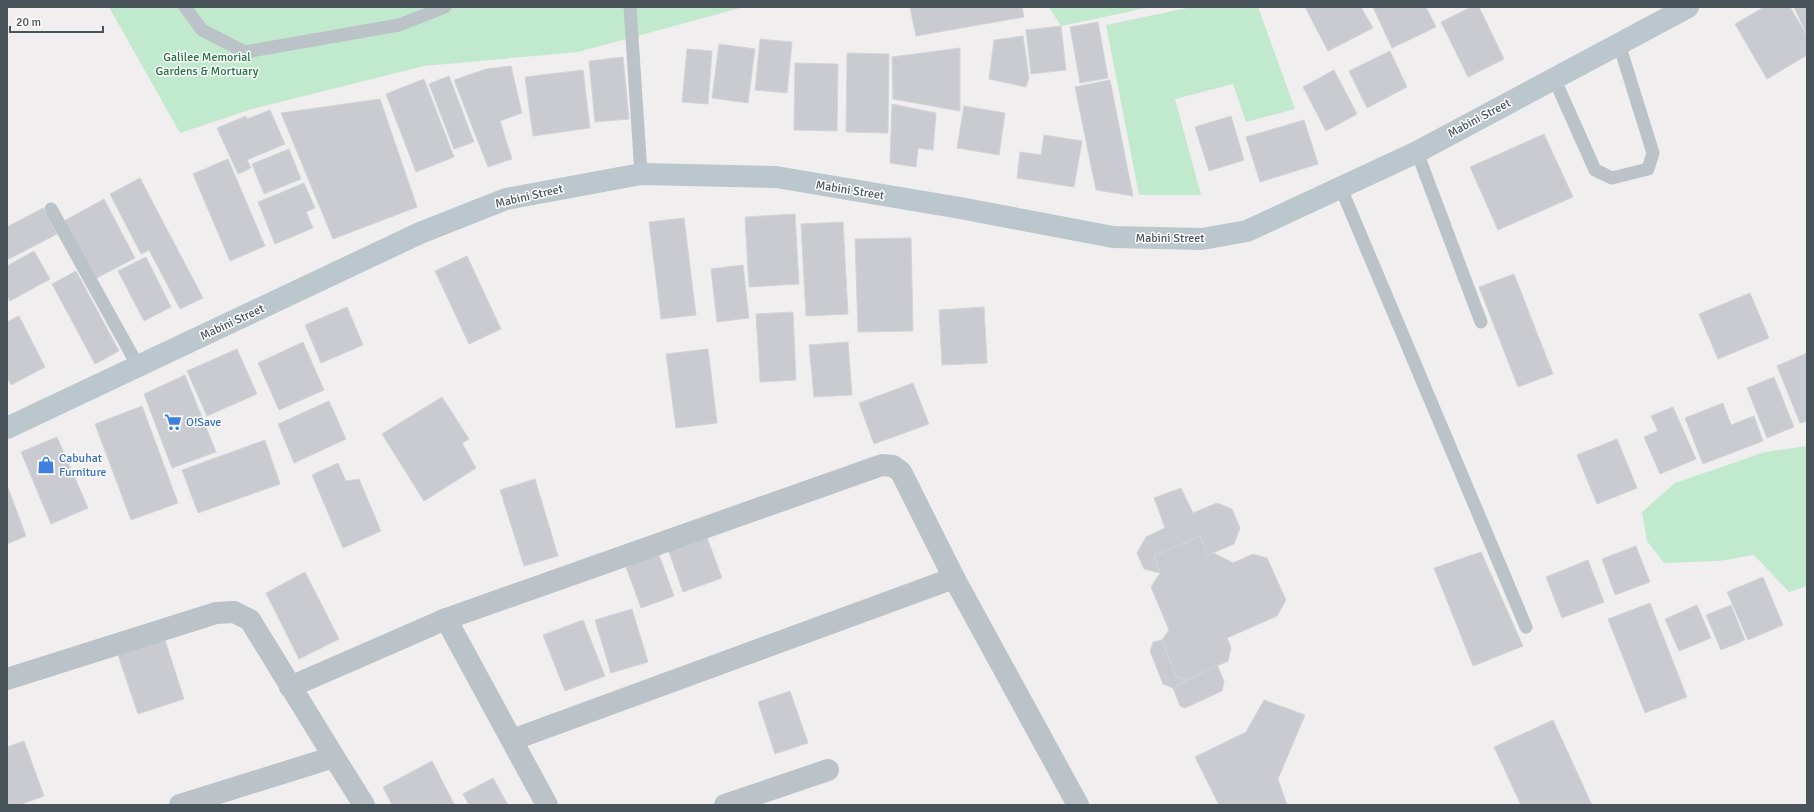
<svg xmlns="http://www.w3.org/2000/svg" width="1814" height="812" font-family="Signika,sans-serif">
<rect width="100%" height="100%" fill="#f0eeee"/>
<g fill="#c1e9cd">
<polygon points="109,7 744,7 578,52 424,66 252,109 180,133"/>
<polygon points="1049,7 1151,7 1061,26"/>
<polygon points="1192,7 1258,7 1295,109 1246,122 1233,84 1175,99 1201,195 1139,195 1106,25"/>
<polygon points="1807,446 1807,586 1789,592 1754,555 1719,561 1664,563 1647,541 1642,512 1675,483 1765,452"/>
</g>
<g fill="#c9cbd0" stroke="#d2d5d8">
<polygon points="910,7 1022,7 1024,17 916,36"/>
<polygon points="1305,7 1361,7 1373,28 1328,51"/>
<polygon points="1373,7 1426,7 1436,27 1392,48"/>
<polygon points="1471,7 1479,7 1504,59 1468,77 1441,22"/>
<polygon points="1764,7 1790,7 1807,36 1807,55 1767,79 1735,24"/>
<polygon points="1794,7 1807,7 1807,32 1806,33"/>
<polygon points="1098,22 1108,78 1080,83 1070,27"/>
<polygon points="1061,26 1066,70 1031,74 1026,30"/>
<polygon points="1023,36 1029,78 1026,87 989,79 994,40"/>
<polygon points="760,39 792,42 787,93 755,90"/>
<polygon points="719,44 755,49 748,103 712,98"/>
<polygon points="960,48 960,111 893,99 892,57"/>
<polygon points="687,49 712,51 708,104 682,102"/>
<polygon points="1390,51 1407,87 1367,108 1349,71"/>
<polygon points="847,53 889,54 888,133 846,132"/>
<polygon points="623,57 629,119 595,122 589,61"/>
<polygon points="795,63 838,64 837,131 794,130"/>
<polygon points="511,66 522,113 500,121 512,159 488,167 454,80 486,69"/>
<polygon points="583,70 590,128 533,136 525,77"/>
<polygon points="1334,70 1357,114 1326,131 1303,87"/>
<polygon points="449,76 474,142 454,149 429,84"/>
<polygon points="424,79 454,157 416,172 386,94"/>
<polygon points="1110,80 1133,196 1096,190 1075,87"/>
<polygon points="380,99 417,207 333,239 281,113"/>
<polygon points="892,104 936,113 933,150 918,148 916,167 890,163"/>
<polygon points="964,106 1005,113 999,155 957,148"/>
<polygon points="270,110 285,144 247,160 251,168 238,174 217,128 246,116 247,119"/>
<polygon points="1231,116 1244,160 1209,171 1195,127"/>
<polygon points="1304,120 1318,164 1260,182 1246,137"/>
<polygon points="1544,134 1573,197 1498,230 1470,167"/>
<polygon points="1044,135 1082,141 1074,187 1017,178 1020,152 1041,155"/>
<polygon points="289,149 301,179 264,194 252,164"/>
<polygon points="228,159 265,246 230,261 193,174"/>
<polygon points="140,178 203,298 180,309 149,250 141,254 110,194"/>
<polygon points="304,183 315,208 306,212 313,228 275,244 258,202"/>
<polygon points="104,199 135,258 95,279 64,221"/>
<polygon points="43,208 57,234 9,259 7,255 7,227"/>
<polygon points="795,214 799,284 749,287 745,217"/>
<polygon points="684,218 696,315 661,319 649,222"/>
<polygon points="843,222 848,314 806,316 801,224"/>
<polygon points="911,238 913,331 858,332 855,239"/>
<polygon points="34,251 50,279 10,301 7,296 7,266"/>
<polygon points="467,256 501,329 469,344 435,271"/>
<polygon points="146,257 171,307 144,321 118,271"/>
<polygon points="743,265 749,318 717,322 711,269"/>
<polygon points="76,271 119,351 95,364 52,284"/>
<polygon points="1514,274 1553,374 1518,387 1479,287"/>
<polygon points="1750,293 1769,338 1718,359 1699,314"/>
<polygon points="347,307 363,345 321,363 305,325"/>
<polygon points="984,307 987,363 942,365 939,310"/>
<polygon points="793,312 796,380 760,382 756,314"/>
<polygon points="19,316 45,367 11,385 7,377 7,322"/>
<polygon points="303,342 324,390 279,410 258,363"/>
<polygon points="848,342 852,395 814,397 809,345"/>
<polygon points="237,349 257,394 207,416 187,371"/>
<polygon points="708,349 717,423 676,428 666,354"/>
<polygon points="1807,353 1807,421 1800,423 1777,366"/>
<polygon points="185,375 216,452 172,468 144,394"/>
<polygon points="1774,377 1794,427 1767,438 1747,388"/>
<polygon points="913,383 929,424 874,444 859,403"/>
<polygon points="442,397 469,439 462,443 476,468 424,501 382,434"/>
<polygon points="329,401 346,439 294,463 278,424"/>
<polygon points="1723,403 1731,425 1754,416 1763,441 1703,464 1685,418"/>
<polygon points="142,406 178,503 131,520 95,424"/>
<polygon points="1673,407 1696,459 1660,474 1644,437 1658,431 1651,416"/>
<polygon points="57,437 88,508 51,524 21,452"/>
<polygon points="1617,439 1637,488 1597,504 1577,455"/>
<polygon points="265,440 280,484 198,513 182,470"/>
<polygon points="338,463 346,481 359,479 381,531 343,548 312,475"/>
<polygon points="535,479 558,556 524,566 500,490"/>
<polygon points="7,485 26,536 7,544"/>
<polygon points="1181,488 1193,513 1217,503 1232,509 1240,528 1234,544 1208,555 1200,536 1154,556 1160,573 1144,569 1137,553 1146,537 1165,528 1154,498"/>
<polygon points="706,535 722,578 683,592 668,549"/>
<polygon points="1200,536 1208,555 1214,553 1233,563 1253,554 1267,558 1286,600 1277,616 1227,638 1231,648 1228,661 1187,680 1176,676 1162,640 1169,630 1151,587 1160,573 1154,556"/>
<polygon points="1636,546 1650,582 1615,595 1602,559"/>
<polygon points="658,552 674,596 641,608 625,564"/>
<polygon points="1481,552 1523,646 1473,666 1434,568"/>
<polygon points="1588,560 1604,602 1562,618 1546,577"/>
<polygon points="305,572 339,639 299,659 266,593"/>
<polygon points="1763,577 1783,625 1748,640 1727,592"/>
<polygon points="1650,603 1687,697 1645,713 1608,619"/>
<polygon points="1697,605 1711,638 1679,651 1665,619"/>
<polygon points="1731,605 1745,640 1721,650 1706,615"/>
<polygon points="632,609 648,662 611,673 595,620"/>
<polygon points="583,620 605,676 565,691 543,635"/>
<polygon points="164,637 184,699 138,714 117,652"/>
<polygon points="1162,640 1176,676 1187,680 1173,688 1163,684 1150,651 1153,642"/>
<polygon points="1217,665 1224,681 1222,691 1185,708 1180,706 1173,688"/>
<polygon points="790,691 808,743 775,754 758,702"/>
<polygon points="1264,700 1305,715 1278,779 1287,805 1219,805 1195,757 1246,732"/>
<polygon points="1553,720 1592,805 1521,805 1494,747"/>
<polygon points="24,741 44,796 19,805 7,805 7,747"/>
<polygon points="432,761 454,804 392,805 383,787"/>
<polygon points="493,778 508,805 469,805 463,794"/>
</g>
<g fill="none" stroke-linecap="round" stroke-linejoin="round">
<g stroke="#bbc3c9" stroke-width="13">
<polyline points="185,7 202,30 245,52 399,25 445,7"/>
<polyline points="630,7 641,174"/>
<polyline points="1554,78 1595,170 1612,178 1648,169 1653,153 1619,44"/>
<polyline points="1417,152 1481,322"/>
<polyline points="1340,186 1526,627"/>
<polyline points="51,209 138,366"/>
</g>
<g stroke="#bbc3c9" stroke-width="22">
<polyline points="446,619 547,805"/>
<polyline points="7,679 216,613 234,612 250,620 334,757"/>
<polyline points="290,687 446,619 882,465 893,466 901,472 954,578 1078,805"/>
<polyline points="512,740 954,578"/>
<polyline points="180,805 334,757 364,805"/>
<polyline points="725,805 828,770"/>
</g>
<polyline stroke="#bbc6cd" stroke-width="22" points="7,428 420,233 506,199 641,174 776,177 960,208 1113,237 1202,239 1247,231 1417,152 1688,7"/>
</g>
<defs>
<g id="supermarket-bare" transform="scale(1.38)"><path d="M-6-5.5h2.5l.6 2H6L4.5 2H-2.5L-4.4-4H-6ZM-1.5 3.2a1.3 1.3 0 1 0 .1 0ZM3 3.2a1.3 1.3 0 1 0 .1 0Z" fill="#3f7fe0" stroke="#fff" stroke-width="2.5" paint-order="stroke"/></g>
<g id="shop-bare" transform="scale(1.38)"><path d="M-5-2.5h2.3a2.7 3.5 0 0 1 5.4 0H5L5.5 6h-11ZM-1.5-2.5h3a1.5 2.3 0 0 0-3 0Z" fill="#3f7fe0" stroke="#fff" stroke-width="2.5" paint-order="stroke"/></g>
</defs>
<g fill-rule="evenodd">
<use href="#supermarket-bare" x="173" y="422"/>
<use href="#shop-bare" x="46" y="465"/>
</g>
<g text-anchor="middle" stroke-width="3" stroke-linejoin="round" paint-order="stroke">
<g font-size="12" fill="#217142" stroke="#fff">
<text x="207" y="61">Galilee Memorial<tspan x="207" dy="14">Gardens &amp; Mortuary</tspan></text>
</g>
<g font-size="12" fill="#485259" stroke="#fff">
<text transform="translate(1479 118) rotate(-28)" y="4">Mabini Street</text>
<text transform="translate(850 190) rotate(9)" y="4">Mabini Street</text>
<text transform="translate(529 196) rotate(-13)" y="4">Mabini Street</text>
<text x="1170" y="242">Mabini Street</text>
<text transform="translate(232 322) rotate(-25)" y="4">Mabini Street</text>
</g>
<g font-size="12" fill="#366cbe" stroke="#fff" text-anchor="start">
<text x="186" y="426">O!Save</text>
<text x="59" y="462">Cabuhat<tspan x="59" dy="14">Furniture</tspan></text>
</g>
</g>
<rect width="1814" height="812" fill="none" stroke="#485259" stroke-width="16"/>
<path d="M10 26v6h93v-6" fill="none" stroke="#485259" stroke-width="2"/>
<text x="16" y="26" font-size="12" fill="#485259" stroke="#ffffff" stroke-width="3" paint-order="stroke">20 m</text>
</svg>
